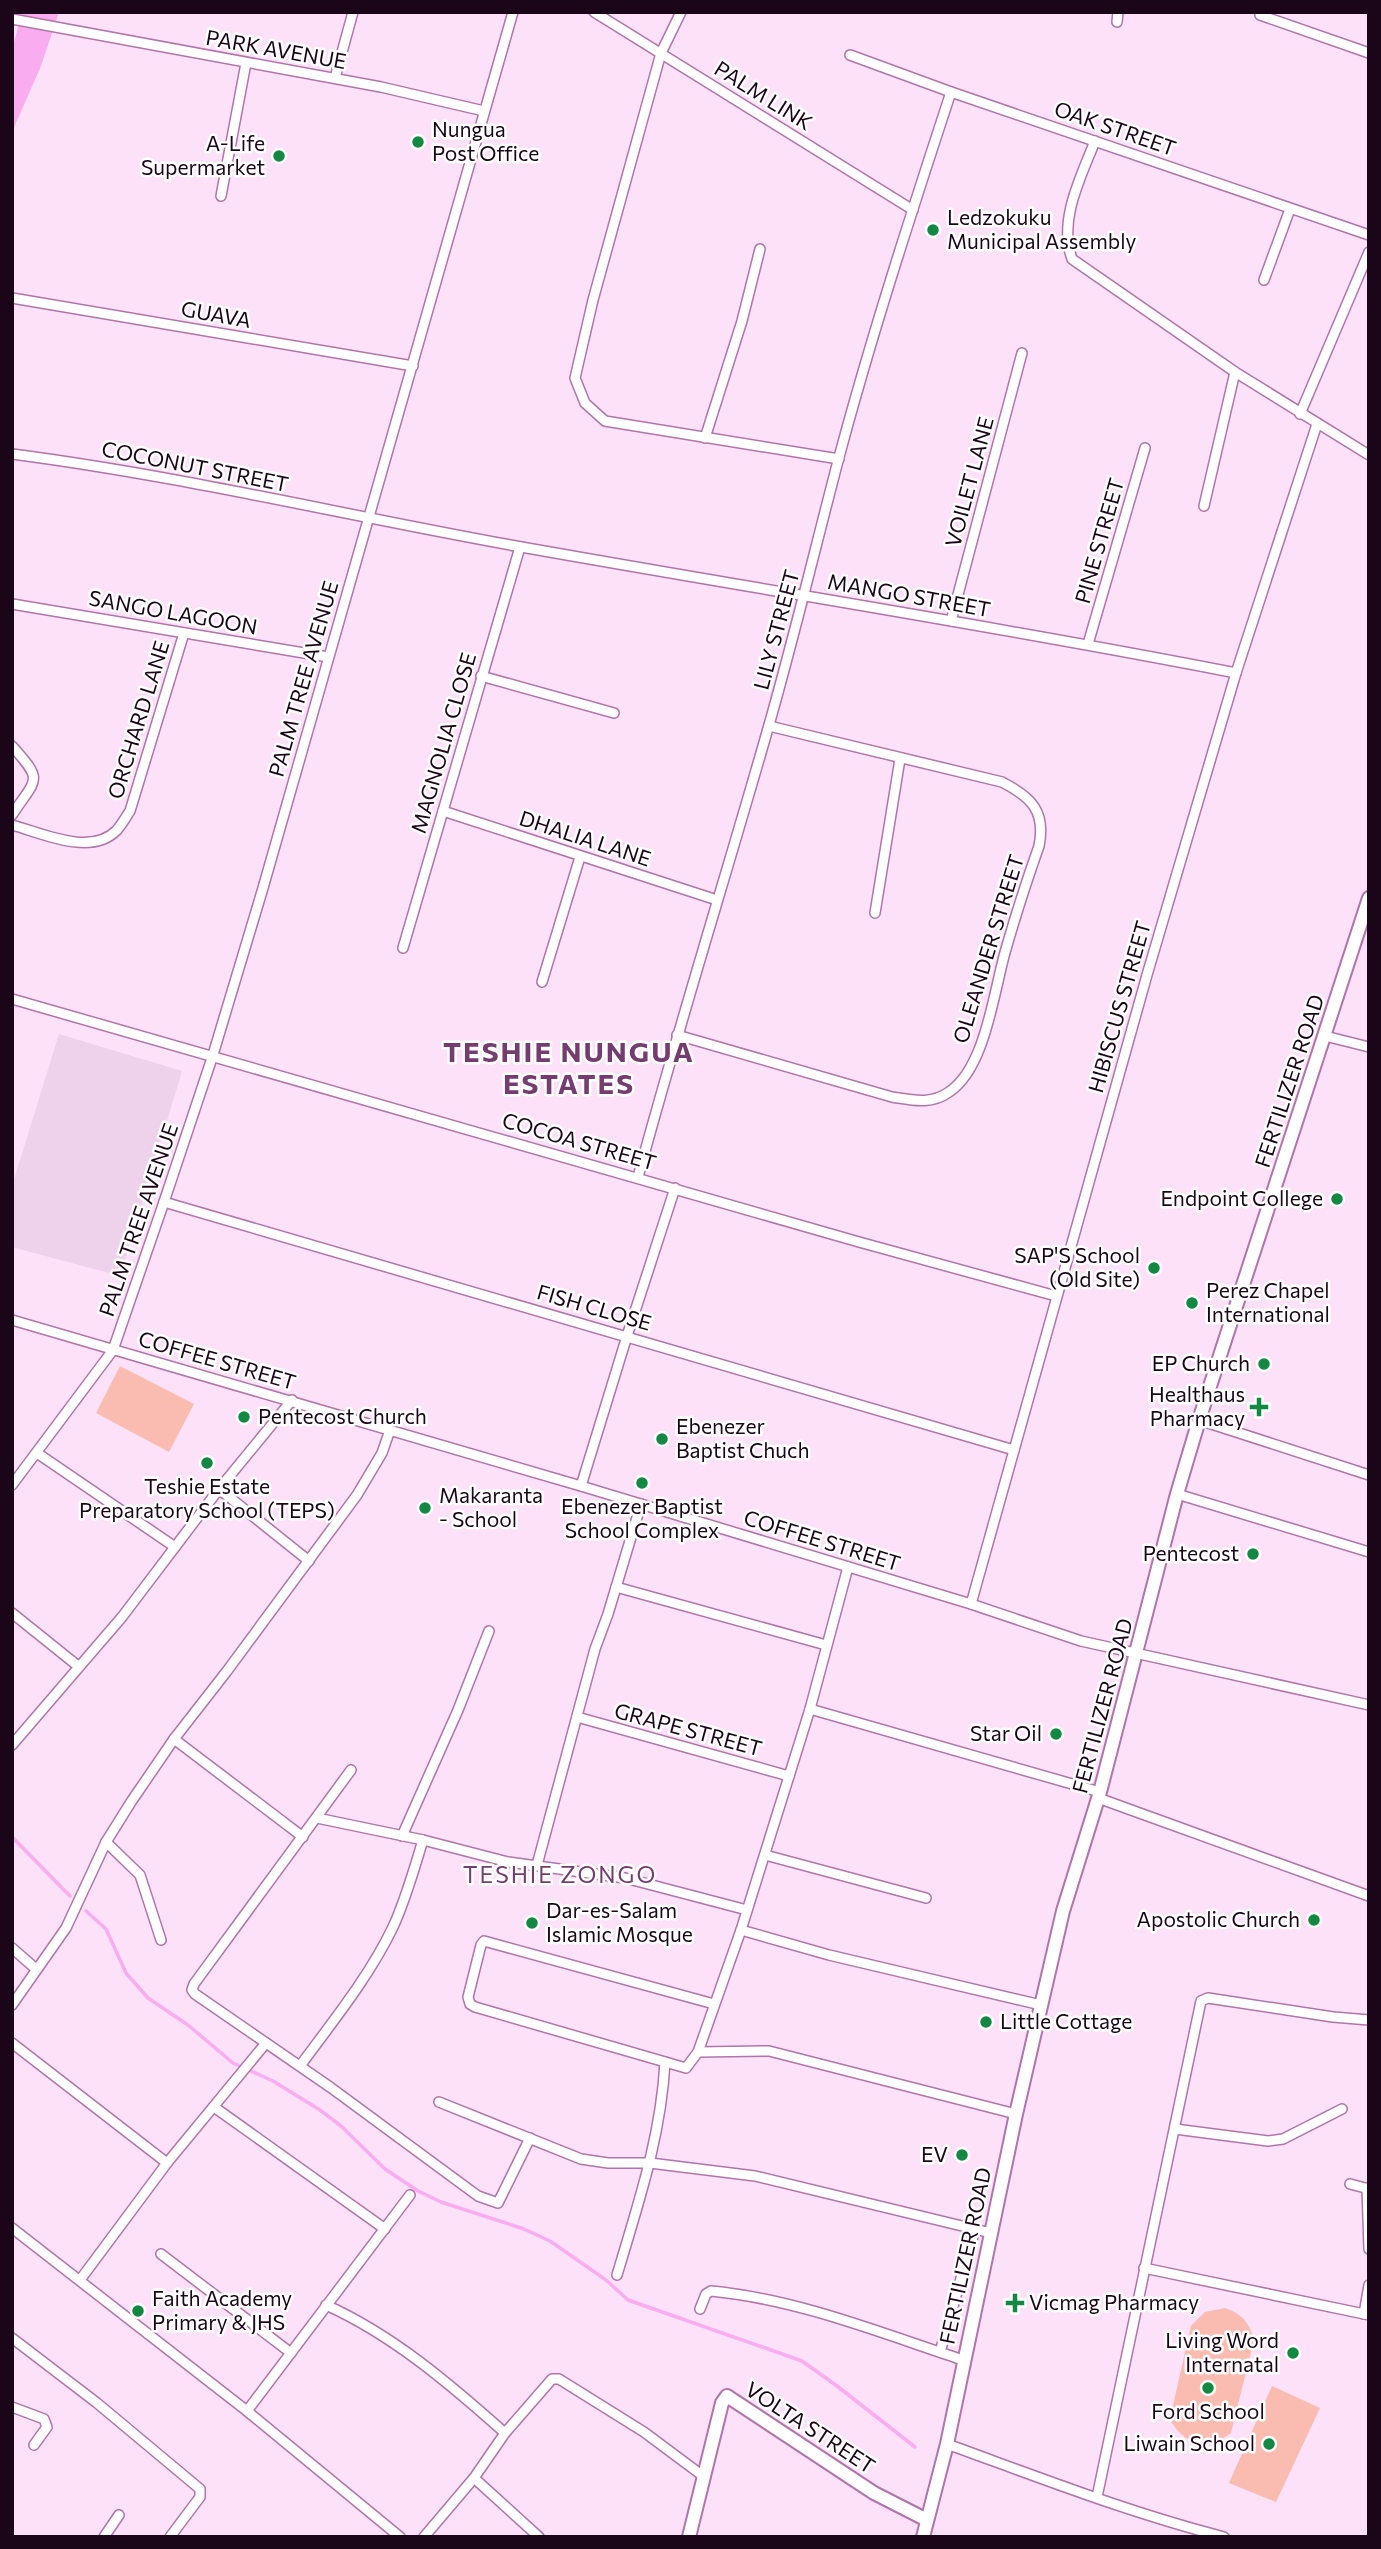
<svg xmlns="http://www.w3.org/2000/svg" width="1381" height="2549" font-family="Commissioner,sans-serif">
<rect width="100%" height="100%" fill="#fce1f9"/>
<polygon fill="#eed1ea" points="59,1034 182,1071 120,1276 12,1247 12,1186"/>
<g fill="#fabcb0">
<polygon points="120,1366 194,1404 169,1452 96,1413"/>
<path d="M 1225,2308 C 1242,2314 1249,2322 1254,2340 L 1231,2433 C 1207,2450 1184,2446 1170,2419 L 1191,2326 L 1205,2312 Z"/>
<polygon points="1272,2386 1320,2408 1276,2502 1229,2483"/>
</g>
<polygon fill="#faacf1" points="22,12 59,12 41,66 12,132 12,50"/>
<g fill="none" stroke-linecap="round" stroke-linejoin="round">
<g stroke="#faacf1" stroke-width="3.5">
<polyline points="12,1837 70,1896"/>
<polyline points="86,1911 106,1929 126,1973 148,1998 188,2025 233,2063 273,2081 320,2110 341,2126 385,2169 418,2191 441,2202 524,2229 550,2241 606,2280 628,2300 802,2361 837,2386 915,2447"/>
</g>
<g stroke="#b274ab" stroke-width="12">
<g id="street">
<polyline points="594,12 913,210"/>
<polyline points="681,12 661,53 593,300 575,378 585,403 605,421 839,459"/>
<polyline points="1260,15 1369,53"/>
<polyline points="12,19 381,87 484,111"/>
<polyline points="1117,22 1118,12"/>
<polyline points="850,55 951,92 1369,235"/>
<polyline points="335,78 353,12"/>
<path d="M 1095,141 C 1081,177 1058,220 1072,259 L 1235,372 L 1369,455"/>
<polyline points="221,196 246,63"/>
<polyline points="1264,280 1290,209"/>
<polyline points="12,298 413,366"/>
<polyline points="1300,414 1369,252"/>
<polyline points="705,438 742,321 760,249"/>
<path d="M 12,454 C 182,476 348,516 516,546 C 756,589 997,626 1236,673"/>
<polyline points="1204,506 1235,372"/>
<polyline points="12,604 328,657"/>
<polyline points="951,621 1022,353"/>
<polyline points="1088,644 1145,448"/>
<polyline points="481,676 614,713"/>
<path d="M 12,746 C 44,782 37,777 12,815"/>
<polyline points="443,811 717,900"/>
<path d="M 12,825 C 42,833 91,857 117,830 C 122,824 126,817 130,811 L 184,633"/>
<polyline points="875,913 900,759"/>
<polyline points="403,948 520,547"/>
<polyline points="542,982 580,857"/>
<polyline points="12,999 859,1242 1056,1296"/>
<path d="M 677,1035 L 892,1097 C 912,1100 931,1105 949,1092 C 986,1068 994,989 1006,949 C 1016,914 1027,880 1039,846 C 1046,811 1031,797 1002,782 L 769,726"/>
<polyline points="1325,1036 1369,1047"/>
<path d="M 638,1177 C 679,1025 726,876 769,725 C 794,637 815,549 838,461 C 871,337 911,214 951,92"/>
<polyline points="164,1202 1014,1450"/>
<polyline points="12,1320 581,1486 971,1604 1081,1641 1369,1705"/>
<polyline points="1199,1420 1369,1475"/>
<polyline points="37,1453 175,1547"/>
<polyline points="12,1485 113,1350 164,1202 212,1058 263,888 513,12"/>
<polyline points="581,1486 627,1336 675,1188"/>
<polyline points="219,1489 309,1561"/>
<polyline points="1177,1494 1369,1552"/>
<polyline points="848,1567 810,1709 1100,1792"/>
<polyline points="616,1587 826,1645"/>
<polyline points="971,1604 1147,975 1236,673 1317,424"/>
<polyline points="12,1613 78,1666"/>
<polyline points="810,1709 741,1930 829,1955 1041,2005"/>
<polyline points="577,1717 789,1776"/>
<polyline points="174,1739 303,1837"/>
<polyline points="12,1745 122,1617 219,1489 292,1400"/>
<polyline points="351,1770 194,1984 192,1990 195,1994 330,2087 478,2196 498,2203 530,2138"/>
<polyline points="1098,1798 1369,1896"/>
<polyline points="317,1818 423,1840 508,1862 625,1878 747,1910"/>
<polyline points="402,1836 458,1710 489,1631"/>
<polyline points="106,1842 140,1875 161,1940"/>
<polyline points="765,1855 926,1898"/>
<polyline points="537,1865 595,1649 608,1614 641,1504"/>
<polyline points="741,1930 698,2052 769,2051 1016,2114"/>
<polyline points="12,1948 36,1969"/>
<polyline points="12,2005 66,1928 106,1842 131,1802 174,1739 227,1671 357,1495 382,1453 390,1430"/>
<polyline points="12,2043 167,2163"/>
<polyline points="698,2052 686,2068 475,2007 470,2004 468,1997 481,1945 484,1941 502,1946 714,2004"/>
<path d="M 300,2066 C 333,2021 369,1977 393,1927 C 406,1899 414,1869 423,1840"/>
<polyline points="439,2102 581,2159 608,2163 650,2163 755,2176 991,2233"/>
<polyline points="214,2107 385,2229"/>
<polyline points="1175,2129 1268,2141 1283,2139 1342,2109"/>
<polyline points="1350,2184 1369,2189"/>
<polyline points="1367,2188 1369,2249"/>
<polyline points="12,2228 247,2411 400,2537"/>
<polyline points="161,2254 291,2353"/>
<polyline points="1144,2268 1369,2315"/>
<path d="M 617,2275 C 638,2204 661,2137 665,2062"/>
<polyline points="80,2280 167,2163 266,2043"/>
<path d="M 326,2305 C 393,2335 451,2385 505,2433"/>
<path d="M 700,2309 L 706,2294 L 711,2291 C 797,2299 881,2333 963,2360"/>
<polyline points="1364,2314 1369,2285"/>
<polyline points="12,2338 97,2403 200,2489 200,2497 170,2537"/>
<polyline points="940,2352 975,2229"/>
<polyline points="12,2407 44,2419 47,2427 34,2445"/>
<polyline points="247,2411 410,2195"/>
<path d="M 947,2444 C 1038,2477 1130,2513 1224,2537"/>
<polyline points="474,2478 539,2537"/>
<polyline points="1097,2497 1201,2001 1208,1998 1333,2017 1369,2020"/>
<polyline points="104,2537 119,2515"/>
<polyline points="424,2537 474,2478 505,2433 552,2379 559,2379 644,2432 703,2476"/>
</g>
</g>
<g stroke="#b274ab" stroke-width="16">
<g id="secondary">
<polyline points="689,2537 722,2403 727,2396 874,2493 927,2520"/>
<polyline points="923,2537 947,2444 1016,2114 1063,1911 1100,1792 1177,1494 1199,1420 1369,898"/>
</g>
</g>
<use href="#street" stroke="#fff" stroke-width="9"/>
<use href="#secondary" stroke="#fff" stroke-width="12"/>
</g>
<g fill="#138842" stroke="#fff" stroke-width="2.5">
<circle cx="418" cy="142" r="7"/>
<circle cx="279" cy="156" r="7"/>
<circle cx="933" cy="230" r="7"/>
<circle cx="1337" cy="1199" r="7"/>
<circle cx="1154" cy="1268" r="7"/>
<circle cx="1192" cy="1303" r="7"/>
<circle cx="1264" cy="1364" r="7"/>
<path d="M1255.5 1396.5h7v7h7v7h-7v7h-7v-7h-7v-7h7z"/>
<circle cx="244" cy="1417" r="7"/>
<circle cx="662" cy="1439" r="7"/>
<circle cx="207" cy="1463" r="7"/>
<circle cx="642" cy="1483" r="7"/>
<circle cx="425" cy="1508" r="7"/>
<circle cx="1253" cy="1554" r="7"/>
<circle cx="1056" cy="1734" r="7"/>
<circle cx="1314" cy="1920" r="7"/>
<circle cx="532" cy="1923" r="7"/>
<circle cx="986" cy="2022" r="7"/>
<circle cx="962" cy="2155" r="7"/>
<path d="M1011.5 2292.5h7v7h7v7h-7v7h-7v-7h-7v-7h7z"/>
<circle cx="138" cy="2311" r="7"/>
<circle cx="1293" cy="2353" r="7"/>
<circle cx="1208" cy="2388" r="7"/>
<circle cx="1269" cy="2444" r="7"/>
</g>
<g text-anchor="middle" stroke-width="5" stroke-linejoin="round" paint-order="stroke">
<g font-size="21" fill="#1b0519" stroke="#fff">
<text transform="translate(276 50) rotate(10)" y="7">PARK AVENUE</text>
<text transform="translate(763 96) rotate(32)" y="7">PALM LINK</text>
<text transform="translate(1115 129) rotate(19)" y="7">OAK STREET</text>
<text transform="translate(216 315) rotate(10)" y="7">GUAVA</text>
<text transform="translate(195 467) rotate(11)" y="7">COCONUT STREET</text>
<text transform="translate(970 482) rotate(-75)" y="7">VOILET LANE</text>
<text transform="translate(1100 541) rotate(-74)" y="7">PINE STREET</text>
<text transform="translate(909 596) rotate(10)" y="7">MANGO STREET</text>
<text transform="translate(173 613) rotate(10)" y="7">SANGO LAGOON</text>
<text transform="translate(777 630) rotate(-75)" y="7">LILY STREET</text>
<text transform="translate(304 679) rotate(-74)" y="7">PALM TREE AVENUE</text>
<text transform="translate(139 720) rotate(-73)" y="7">ORCHARD LANE</text>
<text transform="translate(444 743) rotate(-74)" y="7">MAGNOLIA CLOSE</text>
<text transform="translate(585 839) rotate(18)" y="7">DHALIA LANE</text>
<text transform="translate(989 949) rotate(-73)" y="7">OLEANDER STREET</text>
<text transform="translate(1120 1007) rotate(-74)" y="7">HIBISCUS STREET</text>
<text transform="translate(1290 1081) rotate(-72)" y="7">FERTILIZER ROAD</text>
<text transform="translate(579 1142) rotate(16)" y="7">COCOA STREET</text>
<text transform="translate(139 1220) rotate(-71)" y="7">PALM TREE AVENUE</text>
<text transform="translate(594 1308) rotate(16)" y="7">FISH CLOSE</text>
<text transform="translate(217 1361) rotate(16)" y="7">COFFEE STREET</text>
<text transform="translate(822 1541) rotate(17)" y="7">COFFEE STREET</text>
<text transform="translate(1103 1706) rotate(-75)" y="7">FERTILIZER ROAD</text>
<text transform="translate(688 1730) rotate(15)" y="7">GRAPE STREET</text>
<text transform="translate(966 2256) rotate(-78)" y="7">FERTILIZER ROAD</text>
<text transform="translate(810 2428) rotate(33)" y="7">VOLTA STREET</text>
</g>
<g font-size="21" fill="#1b0519" stroke="#fff" text-anchor="end">
<text x="432" y="137" text-anchor="start">Nungua<tspan x="432" dy="24">Post Office</tspan></text>
<text x="265" y="151">A-Life<tspan x="265" dy="24">Supermarket</tspan></text>
<text x="947" y="225" text-anchor="start">Ledzokuku<tspan x="947" dy="24">Municipal Assembly</tspan></text>
<text x="1323" y="1206">Endpoint College</text>
<text x="1140" y="1263">SAP'S School<tspan x="1140" dy="24">(Old Site)</tspan></text>
<text x="1206" y="1298" text-anchor="start">Perez Chapel<tspan x="1206" dy="24">International</tspan></text>
<text x="1250" y="1371">EP Church</text>
<text x="1245" y="1402">Healthaus<tspan x="1245" dy="24">Pharmacy</tspan></text>
<text x="258" y="1424" text-anchor="start">Pentecost Church</text>
<text x="676" y="1434" text-anchor="start">Ebenezer<tspan x="676" dy="24">Baptist Chuch</tspan></text>
<text x="207" y="1494" text-anchor="middle">Teshie Estate<tspan x="207" dy="24">Preparatory School (TEPS)</tspan></text>
<text x="439" y="1503" text-anchor="start">Makaranta<tspan x="439" dy="24">- School</tspan></text>
<text x="642" y="1514" text-anchor="middle">Ebenezer Baptist<tspan x="642" dy="24">School Complex</tspan></text>
<text x="1239" y="1561">Pentecost</text>
<text x="1042" y="1741">Star Oil</text>
<text x="546" y="1918" text-anchor="start">Dar-es-Salam<tspan x="546" dy="24">Islamic Mosque</tspan></text>
<text x="1300" y="1927">Apostolic Church</text>
<text x="1000" y="2029" text-anchor="start">Little Cottage</text>
<text x="948" y="2162">EV</text>
<text x="152" y="2306" text-anchor="start">Faith Academy<tspan x="152" dy="24">Primary &amp; JHS</tspan></text>
<text x="1029" y="2310" text-anchor="start">Vicmag Pharmacy</text>
<text x="1279" y="2348">Living Word<tspan x="1279" dy="24">Internatal</tspan></text>
<text x="1208" y="2419" text-anchor="middle">Ford School</text>
<text x="1255" y="2451">Liwain School</text>
</g>
<g font-size="23" letter-spacing="2" fill="#753c70" stroke="#fff">
<text x="560" y="1883">TESHIE ZONGO</text>
</g>
<g font-size="28" font-weight="bold" letter-spacing="2" fill="#753c70" stroke="#fff">
<text x="569" y="1062">TESHIE NUNGUA<tspan x="569" dy="32">ESTATES</tspan></text>
</g>
</g>
<rect width="1381" height="2549" fill="none" stroke="#1b0519" stroke-width="28"/>
</svg>
